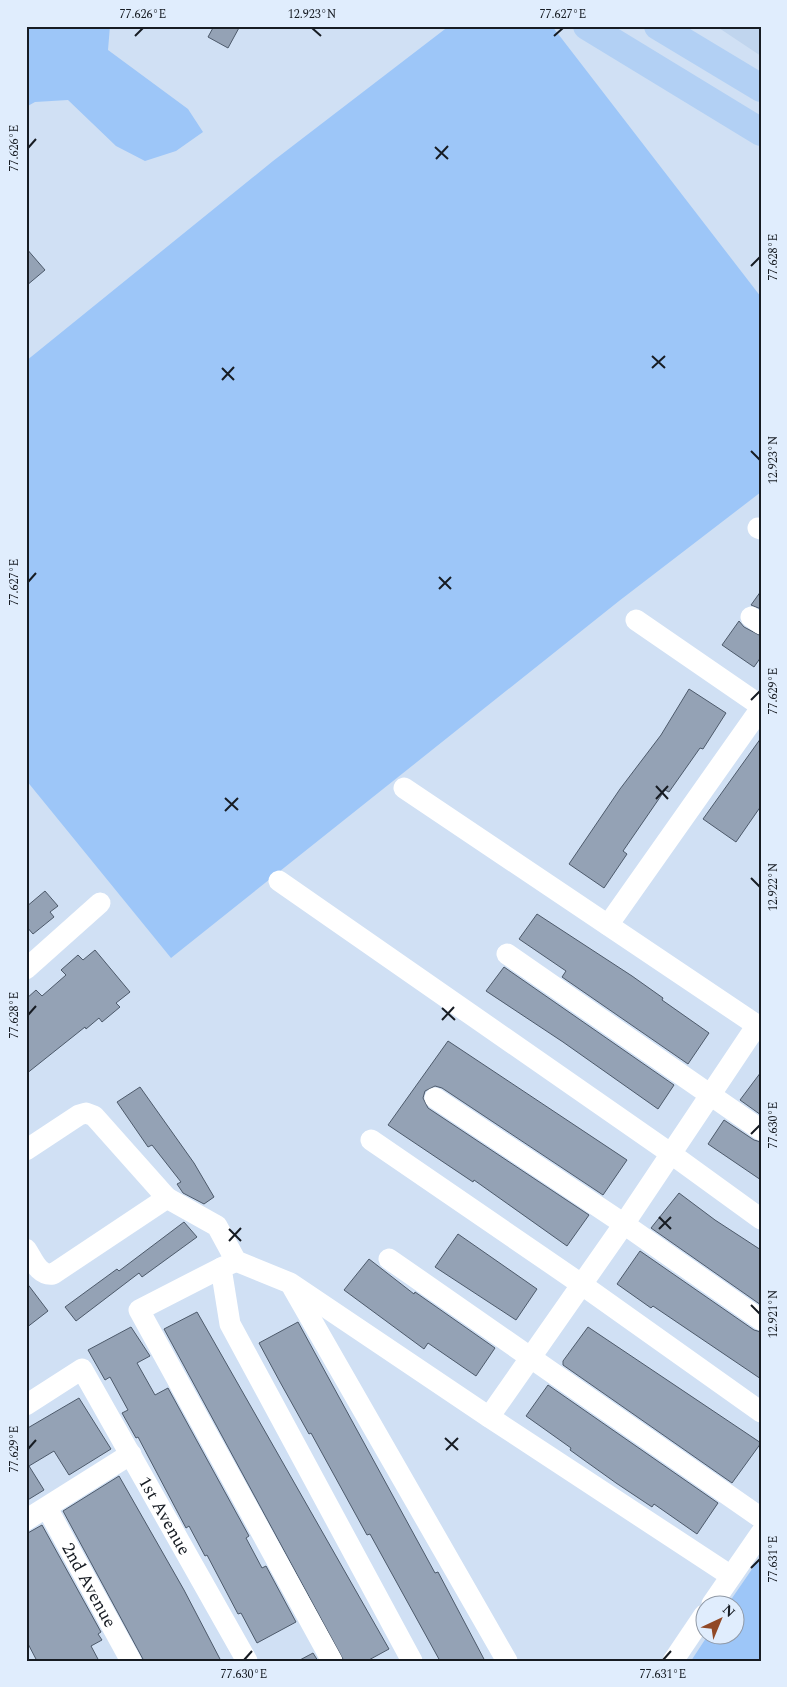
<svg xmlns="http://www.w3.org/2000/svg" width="787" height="1687" font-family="Spectral,serif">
<rect width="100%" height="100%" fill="#d0e0f4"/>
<polygon fill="#c0d5ee" points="716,26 761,26 761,56"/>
<g fill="#9dc6f8">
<polygon points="26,26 110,26 108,50 188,109 203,132 176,151 145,161 116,146 68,100 35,102 26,107"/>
<polygon points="449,26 552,26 761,297 761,492 619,601 171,958 26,780 26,361 273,161"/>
<polygon points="761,1556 761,1661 691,1661 708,1635 734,1634 734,1604 728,1604"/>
</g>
<g fill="#94a2b5" stroke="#4d5a6b">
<polygon points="214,26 240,26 228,48 208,37"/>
<polygon points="26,248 45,270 26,286"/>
<polygon points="761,591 761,609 751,605"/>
<polygon points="739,621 744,627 761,636 761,657 754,667 722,645"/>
<polygon points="689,689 726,713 703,749 700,748 669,792 665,790 623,851 627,854 604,888 569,864 620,789 661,735"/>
<polygon points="761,738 761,806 736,842 703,819"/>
<polygon points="45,891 58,906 50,912 54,917 33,934 26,926 26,907"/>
<polygon points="537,914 632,976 663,998 662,1000 709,1033 688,1064 562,977 566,971 519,939"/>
<polygon points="95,950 130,992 116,1003 120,1007 102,1022 99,1018 86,1029 85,1027 26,1074 26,999 36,990 42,996 66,975 61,970 78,955 83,960"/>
<polygon points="504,967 674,1085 658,1109 563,1042 486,991"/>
<polygon points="448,1041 627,1160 603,1195 442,1088 435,1086 425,1091 423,1098 428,1108 589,1215 567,1246 474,1180 473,1182 388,1125"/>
<polygon points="761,1072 761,1115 740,1100"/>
<polygon points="140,1087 194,1163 214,1197 204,1204 183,1193 177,1184 181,1182 152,1145 148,1147 117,1102"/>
<polygon points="724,1120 754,1140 761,1142 761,1180 708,1144"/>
<polygon points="679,1193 715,1220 761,1250 761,1305 651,1228"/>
<polygon points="184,1222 197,1237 142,1277 139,1273 76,1321 65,1307 117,1269 119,1271"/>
<polygon points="458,1234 537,1289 516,1320 435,1267"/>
<polygon points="640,1251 754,1330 761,1332 761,1379 653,1306 651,1308 617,1284"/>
<polygon points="369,1259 414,1294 415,1292 495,1348 476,1376 428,1343 424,1349 344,1290"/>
<polygon points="26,1282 48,1311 26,1328"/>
<polygon points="197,1312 389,1649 367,1661 344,1661 164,1329"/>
<polygon points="298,1322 435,1573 438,1572 485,1661 440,1661 370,1534 367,1535 311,1433 309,1434 280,1382 259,1343"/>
<polygon points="131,1327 150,1356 137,1363 155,1395 168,1388 249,1536 246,1538 262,1568 266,1566 296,1622 257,1643 241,1613 238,1614 207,1555 205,1556 189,1526 186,1528 138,1437 136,1438 122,1413 128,1410 110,1377 105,1380 88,1350"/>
<polygon points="588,1327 761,1443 732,1483 563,1365 563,1361"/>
<polygon points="548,1385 718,1503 697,1534 654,1504 652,1507 616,1483 570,1450 571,1448 526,1416"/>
<polygon points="79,1398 111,1449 69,1475 54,1451 29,1466 44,1490 26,1501 26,1429"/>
<polygon points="119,1476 184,1590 221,1661 144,1661 63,1511"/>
<polygon points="42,1525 101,1632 98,1634 102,1640 91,1646 99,1661 37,1661 26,1640 26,1534"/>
<polygon points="313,1653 318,1661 298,1661"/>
</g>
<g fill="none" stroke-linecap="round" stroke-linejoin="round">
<g stroke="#fff" stroke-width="21">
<polyline points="758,528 761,529"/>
<polyline points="751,617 761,624"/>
<polyline points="636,620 761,706"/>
<polyline points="404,788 761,1028"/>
<polyline points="279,881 670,1153 761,1219"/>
<polyline points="608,925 761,708"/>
<polyline points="507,954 761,1130"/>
<polyline points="26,969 100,903"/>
<polyline points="435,1098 624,1224 761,1320"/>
<polyline points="371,1140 581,1284 761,1412"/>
<path d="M 26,1150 L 79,1115 L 86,1113 L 94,1116 L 167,1198 L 53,1274 C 38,1276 33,1259 26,1249"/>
<polyline points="167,1198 217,1226 236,1261 290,1283 489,1417 731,1576"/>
<polyline points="389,1259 761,1518"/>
<polyline points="232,1263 221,1268 230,1324 412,1661"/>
<polyline points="221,1268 139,1310 332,1661"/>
<polyline points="293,1288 507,1661"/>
<path id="s1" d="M 26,1405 L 82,1369 L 247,1661"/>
<polyline points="489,1417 624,1224 757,1025"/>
<path id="s2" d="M 47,1508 L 131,1661"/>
<polyline points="26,1520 131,1454"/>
<polyline points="712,1604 761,1533"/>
<polyline points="673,1661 704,1615"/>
</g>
<g stroke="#b2d0f4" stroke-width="28">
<polyline points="587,26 761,132"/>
<polyline points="658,26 761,88"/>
</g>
</g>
<path fill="none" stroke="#171c23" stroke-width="2" d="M 312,28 L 321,36M 135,36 L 143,28M 554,36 L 563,28M 435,147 L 448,159M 28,148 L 36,139M 436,159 L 448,146M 751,266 L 760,257M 652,356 L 665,368M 222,368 L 234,380M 652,368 L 665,356M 222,380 L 234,367M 751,451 L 760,460M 439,577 L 451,589M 28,582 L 36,573M 439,589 L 451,577M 751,700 L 760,691M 656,786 L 668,799M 225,798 L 238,810M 656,799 L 668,786M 225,811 L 238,798M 751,878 L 760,887M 442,1008 L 455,1020M 28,1015 L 36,1006M 442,1020 L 454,1007M 751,1134 L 760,1125M 659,1217 L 671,1229M 229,1229 L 241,1241M 659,1229 L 671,1217M 229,1241 L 241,1228M 751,1305 L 760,1314M 445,1438 L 458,1450M 28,1449 L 36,1440M 446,1450 L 458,1438M 751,1568 L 760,1559M 244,1660 L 252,1651M 663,1660 L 671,1651"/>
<g text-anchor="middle" stroke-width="4.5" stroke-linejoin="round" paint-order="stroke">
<g font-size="18" fill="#171c23" stroke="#e0edfd">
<text dy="6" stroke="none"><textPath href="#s1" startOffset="235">1st Avenue</textPath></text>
<text dy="6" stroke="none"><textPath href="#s2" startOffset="88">2nd Avenue</textPath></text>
</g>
</g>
<rect width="787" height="1687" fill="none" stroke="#e0edfd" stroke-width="55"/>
<g transform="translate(720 1620) rotate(44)"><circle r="24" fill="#e0edfd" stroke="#9099a6"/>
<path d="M0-4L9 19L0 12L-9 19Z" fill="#914927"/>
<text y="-8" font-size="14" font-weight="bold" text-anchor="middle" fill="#171c23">N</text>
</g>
<rect x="28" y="28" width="732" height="1632" fill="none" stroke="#171c23" stroke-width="2"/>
<g font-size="12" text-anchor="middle" fill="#171c23">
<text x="143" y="18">77.626°E</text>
<text x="312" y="18">12.923°N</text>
<text x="563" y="18">77.627°E</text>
<text transform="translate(14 148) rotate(-90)" y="4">77.626°E</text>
<text transform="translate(773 257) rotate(-90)" y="4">77.628°E</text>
<text transform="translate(773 460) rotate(-90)" y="4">12.923°N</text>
<text transform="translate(14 582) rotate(-90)" y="4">77.627°E</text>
<text transform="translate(773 691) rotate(-90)" y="4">77.629°E</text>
<text transform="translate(773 887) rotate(-90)" y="4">12.922°N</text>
<text transform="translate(14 1015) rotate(-90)" y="4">77.628°E</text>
<text transform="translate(773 1125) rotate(-90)" y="4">77.630°E</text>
<text transform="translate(773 1314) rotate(-90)" y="4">12.921°N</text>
<text transform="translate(14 1449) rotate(-90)" y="4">77.629°E</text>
<text transform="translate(773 1559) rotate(-90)" y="4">77.631°E</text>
<text x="244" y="1678">77.630°E</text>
<text x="663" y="1678">77.631°E</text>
</g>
</svg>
